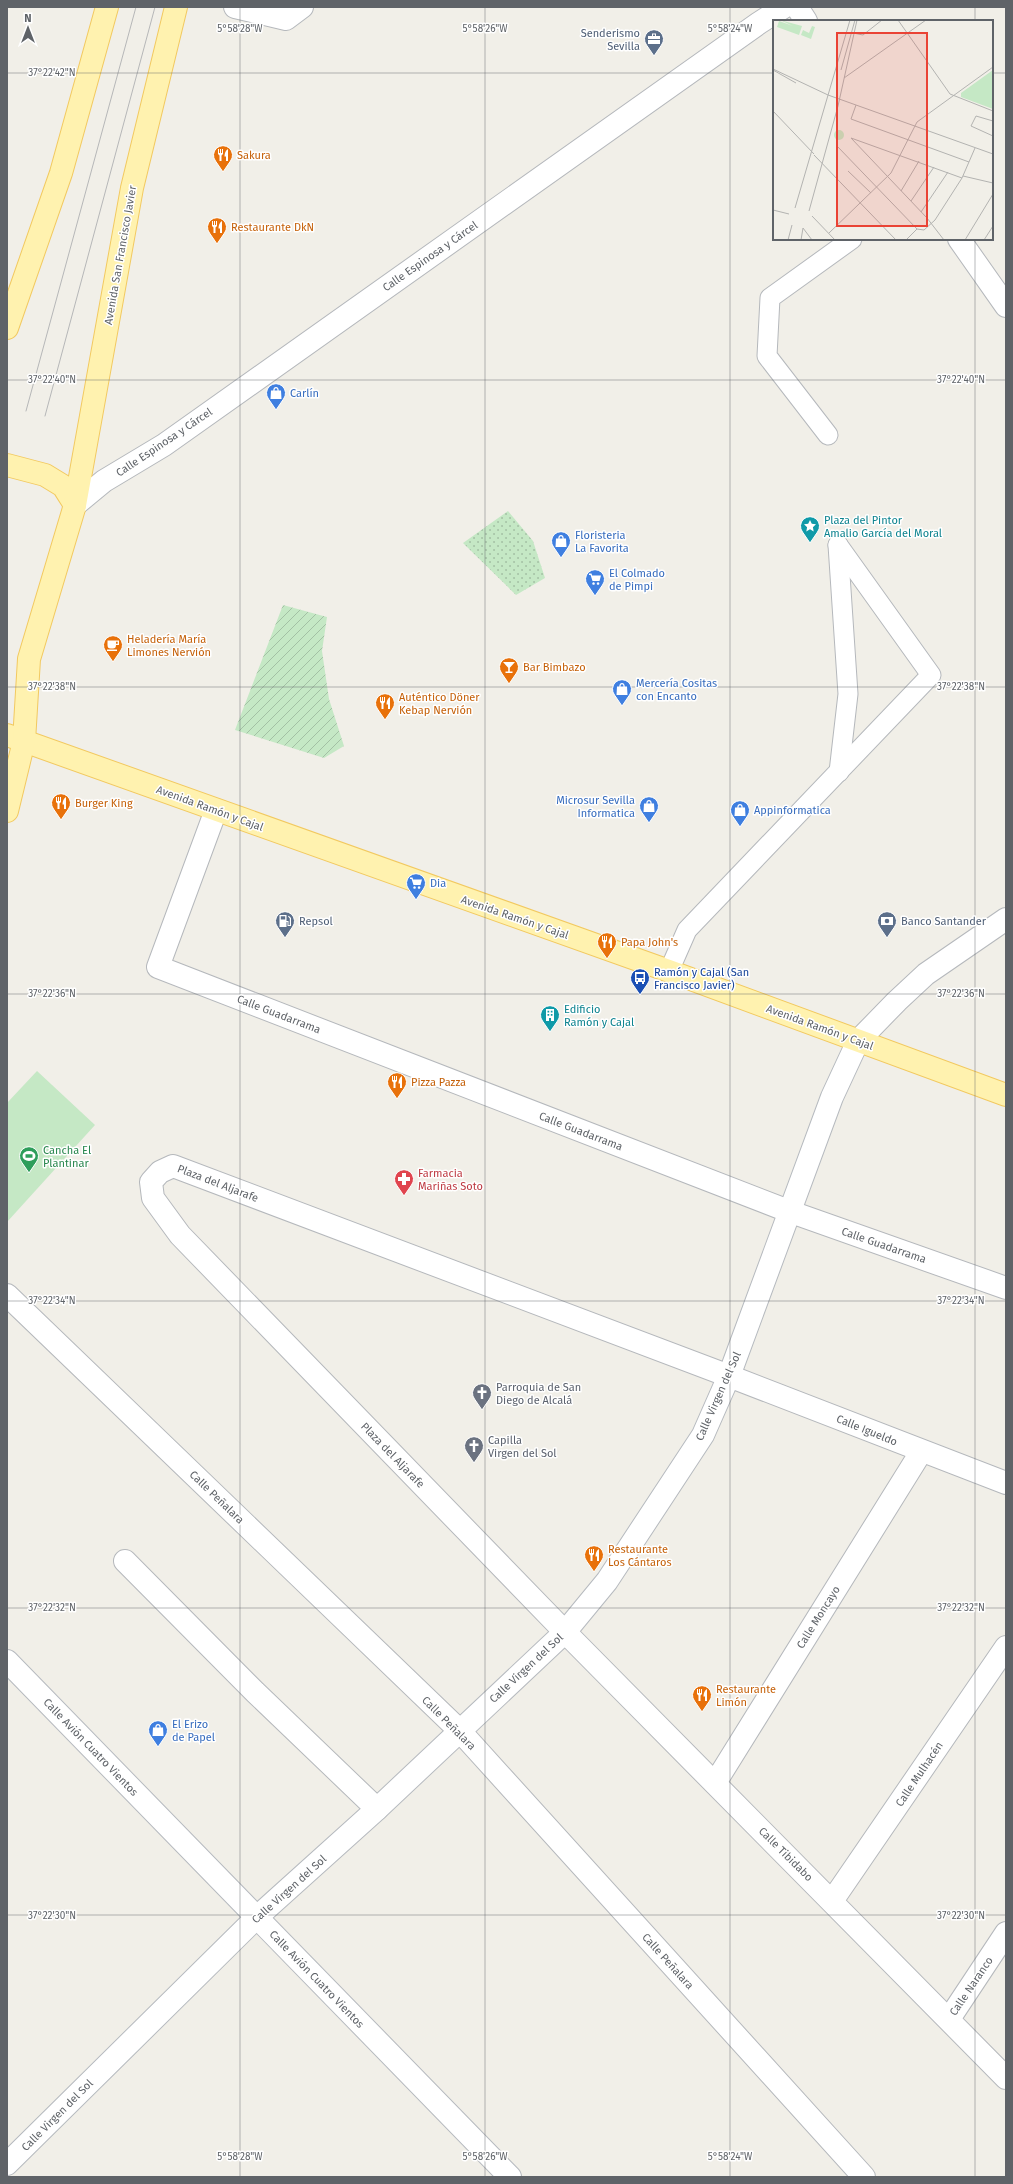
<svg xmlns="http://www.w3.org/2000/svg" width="1013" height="2184" font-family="'Fira Sans',sans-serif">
<defs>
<pattern id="grass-dots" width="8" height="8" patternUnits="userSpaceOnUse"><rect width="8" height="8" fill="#c5e8c5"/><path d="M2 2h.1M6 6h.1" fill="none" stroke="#a3c0a4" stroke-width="1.8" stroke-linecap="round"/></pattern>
<pattern id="garden-furrows" width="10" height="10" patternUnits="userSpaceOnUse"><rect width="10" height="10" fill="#c5e8c5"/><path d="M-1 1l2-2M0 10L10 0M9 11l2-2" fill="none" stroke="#a3c0a4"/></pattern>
</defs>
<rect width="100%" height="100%" fill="#f1efe8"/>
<polygon fill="url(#grass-dots)" points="508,511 533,541 545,578 516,595 463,543"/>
<polygon fill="url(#garden-furrows)" points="283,605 327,617 322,651 329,699 344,746 324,758 235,730"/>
<polygon fill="#c5e8c5" points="37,1071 95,1125 7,1222 7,1103"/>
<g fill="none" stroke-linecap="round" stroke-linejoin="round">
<g stroke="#b5b8bc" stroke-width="21">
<g id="lane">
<polyline points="828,435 767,356 770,298 852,239"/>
<polyline points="838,545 848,694 839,772"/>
<polyline points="669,971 687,930 931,675 838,545"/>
</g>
</g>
<g stroke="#b5b8bc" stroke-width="24">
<g id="street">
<polyline points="235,7 286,19 302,7"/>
<polyline points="797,7 806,21"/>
<polyline points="959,239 1006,306"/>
<polyline points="75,505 104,481 164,445 759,23 784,7"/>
<polyline points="216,810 158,967 791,1212 1006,1288"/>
<polyline points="858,1041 897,1001 926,974 1006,919"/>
<polyline points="7,1295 459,1730 864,2177"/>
<polyline points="1006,1483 729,1376 173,1166 160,1172 151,1182 153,1198 180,1235 565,1632 1006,2078"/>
<polyline points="125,1561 255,1692 377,1809"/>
<polyline points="715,1783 921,1452"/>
<polyline points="832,1901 1006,1647"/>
<polyline points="949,2019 1006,1933"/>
</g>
</g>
<g stroke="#b6babf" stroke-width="24">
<g id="secondary">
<polyline points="7,1661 510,2177"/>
<polyline points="7,2164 257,1917 377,1809 565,1632 607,1581 703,1435 729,1376 832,1097 858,1041"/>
</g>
</g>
<g stroke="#f2c960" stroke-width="24">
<g id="primary">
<polyline points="7,328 61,173 107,7"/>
<polyline points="7,465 45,475 63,486 75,505"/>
<polyline points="7,735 669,971 1006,1095"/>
<polyline points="7,811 24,741 29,659 75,505 132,188 176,7"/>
</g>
</g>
<use href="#lane" stroke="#fff" stroke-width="19"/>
<use href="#street" stroke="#fff" stroke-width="22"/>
<use href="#secondary" stroke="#fff" stroke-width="22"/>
<use href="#primary" stroke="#fff2af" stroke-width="22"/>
<g stroke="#b6b7b8" stroke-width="1">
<polyline points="26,411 136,7"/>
<polyline points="45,416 155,7"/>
</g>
</g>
<path fill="none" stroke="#5f6368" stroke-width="1" stroke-opacity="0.45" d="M 240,7 L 240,2177M 485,7 L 485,2177M 730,7 L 730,2177M 975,7 L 975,21M 7,73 L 774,73M 992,73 L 1006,73M 975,239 L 975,2177M 7,380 L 1006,380M 7,687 L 1006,687M 7,994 L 1006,994M 7,1301 L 1006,1301M 7,1608 L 1006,1608M 7,1915 L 1006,1915"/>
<defs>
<g id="office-pin" transform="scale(1)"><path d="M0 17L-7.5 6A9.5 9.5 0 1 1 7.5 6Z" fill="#5c6f8a" stroke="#fff"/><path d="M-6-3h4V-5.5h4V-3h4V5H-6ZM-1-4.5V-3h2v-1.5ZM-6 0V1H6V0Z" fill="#fff"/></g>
<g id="restaurant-pin" transform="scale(1)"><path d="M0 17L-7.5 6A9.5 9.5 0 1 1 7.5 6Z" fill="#e8710a" stroke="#fff"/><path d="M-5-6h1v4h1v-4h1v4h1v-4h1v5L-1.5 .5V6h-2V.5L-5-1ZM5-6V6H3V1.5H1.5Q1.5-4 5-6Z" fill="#fff"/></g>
<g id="shop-pin" transform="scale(1)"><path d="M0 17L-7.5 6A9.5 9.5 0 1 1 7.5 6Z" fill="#3f7fe0" stroke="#fff"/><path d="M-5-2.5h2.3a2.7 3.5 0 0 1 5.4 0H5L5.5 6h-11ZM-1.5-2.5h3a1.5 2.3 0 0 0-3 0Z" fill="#fff"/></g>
<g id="sight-pin" transform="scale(1)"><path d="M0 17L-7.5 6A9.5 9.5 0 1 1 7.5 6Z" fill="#0f9aa8" stroke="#fff"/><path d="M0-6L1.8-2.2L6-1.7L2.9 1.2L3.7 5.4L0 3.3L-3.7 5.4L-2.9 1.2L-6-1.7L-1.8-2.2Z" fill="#fff"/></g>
<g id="supermarket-pin" transform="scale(1)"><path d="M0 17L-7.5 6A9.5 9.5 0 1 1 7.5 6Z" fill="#3f7fe0" stroke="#fff"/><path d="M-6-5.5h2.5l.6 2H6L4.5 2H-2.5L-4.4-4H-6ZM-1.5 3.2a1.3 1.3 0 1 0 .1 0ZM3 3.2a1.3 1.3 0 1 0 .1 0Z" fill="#fff"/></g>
<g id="cafe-pin" transform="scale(1)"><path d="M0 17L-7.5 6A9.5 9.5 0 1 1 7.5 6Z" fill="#e8710a" stroke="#fff"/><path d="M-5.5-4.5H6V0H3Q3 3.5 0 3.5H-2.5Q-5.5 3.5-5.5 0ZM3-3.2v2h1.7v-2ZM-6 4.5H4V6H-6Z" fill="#fff"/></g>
<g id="bar-pin" transform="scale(1)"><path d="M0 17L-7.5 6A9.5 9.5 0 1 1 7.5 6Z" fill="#e8710a" stroke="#fff"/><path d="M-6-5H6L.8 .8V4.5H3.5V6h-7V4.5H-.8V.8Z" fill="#fff"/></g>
<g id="fuel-pin" transform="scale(1)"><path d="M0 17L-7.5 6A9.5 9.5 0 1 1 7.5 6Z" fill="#5c6f8a" stroke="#fff"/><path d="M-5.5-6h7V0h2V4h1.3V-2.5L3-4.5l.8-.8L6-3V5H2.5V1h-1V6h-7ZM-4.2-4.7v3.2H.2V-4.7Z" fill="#fff"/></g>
<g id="bank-pin" transform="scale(1)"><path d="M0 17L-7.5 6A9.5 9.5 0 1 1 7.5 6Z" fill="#5c6f8a" stroke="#fff"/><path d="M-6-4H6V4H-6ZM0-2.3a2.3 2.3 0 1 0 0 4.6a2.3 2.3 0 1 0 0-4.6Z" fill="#fff"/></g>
<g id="bus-pin" transform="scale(1)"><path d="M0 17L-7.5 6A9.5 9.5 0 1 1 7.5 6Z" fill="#1a4fb4" stroke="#fff"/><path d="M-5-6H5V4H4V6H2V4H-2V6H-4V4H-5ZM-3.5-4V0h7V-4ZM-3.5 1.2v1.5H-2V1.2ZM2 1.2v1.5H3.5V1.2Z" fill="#fff"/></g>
<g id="building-pin" transform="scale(1)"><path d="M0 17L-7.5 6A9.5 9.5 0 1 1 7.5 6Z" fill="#0f9aa8" stroke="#fff"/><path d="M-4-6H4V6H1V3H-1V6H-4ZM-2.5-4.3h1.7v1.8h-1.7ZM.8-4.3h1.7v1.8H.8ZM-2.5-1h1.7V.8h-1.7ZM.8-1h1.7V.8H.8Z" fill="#fff"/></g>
<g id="stadium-pin" transform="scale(1)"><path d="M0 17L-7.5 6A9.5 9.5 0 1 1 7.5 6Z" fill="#2e9e5b" stroke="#fff"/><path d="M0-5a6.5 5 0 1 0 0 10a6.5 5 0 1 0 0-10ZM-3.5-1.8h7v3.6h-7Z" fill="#fff"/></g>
<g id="pharmacy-pin" transform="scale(1)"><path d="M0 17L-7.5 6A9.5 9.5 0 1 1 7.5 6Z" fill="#e0444e" stroke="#fff"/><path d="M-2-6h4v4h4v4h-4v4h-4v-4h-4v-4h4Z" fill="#fff"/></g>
<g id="church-pin" transform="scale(1)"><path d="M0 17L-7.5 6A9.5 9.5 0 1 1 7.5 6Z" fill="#6b7280" stroke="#fff"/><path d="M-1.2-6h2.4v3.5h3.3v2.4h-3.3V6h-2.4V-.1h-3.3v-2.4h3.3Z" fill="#fff"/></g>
</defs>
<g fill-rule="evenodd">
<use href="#office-pin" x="654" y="39"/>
<use href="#restaurant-pin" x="223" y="155"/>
<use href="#restaurant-pin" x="217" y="227"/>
<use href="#shop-pin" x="276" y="393"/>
<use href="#sight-pin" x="810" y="526"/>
<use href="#shop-pin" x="561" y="541"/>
<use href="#supermarket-pin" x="595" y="579"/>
<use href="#cafe-pin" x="113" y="645"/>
<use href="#bar-pin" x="509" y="667"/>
<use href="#shop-pin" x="622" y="689"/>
<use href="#restaurant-pin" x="385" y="703"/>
<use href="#restaurant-pin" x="61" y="803"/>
<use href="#shop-pin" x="649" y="806"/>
<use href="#shop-pin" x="740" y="810"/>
<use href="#supermarket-pin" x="416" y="883"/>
<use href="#fuel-pin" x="285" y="921"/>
<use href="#bank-pin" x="887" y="921"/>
<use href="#restaurant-pin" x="607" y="942"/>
<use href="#bus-pin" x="640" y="978"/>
<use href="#building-pin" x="550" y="1015"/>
<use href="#restaurant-pin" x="397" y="1082"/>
<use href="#stadium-pin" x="29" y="1156"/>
<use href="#pharmacy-pin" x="404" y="1179"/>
<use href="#church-pin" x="482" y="1393"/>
<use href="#church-pin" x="474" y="1446"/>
<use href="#restaurant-pin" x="594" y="1555"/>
<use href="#restaurant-pin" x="702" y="1695"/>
<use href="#shop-pin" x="158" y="1730"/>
</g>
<g text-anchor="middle" stroke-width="3" stroke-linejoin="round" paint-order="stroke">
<g font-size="11" fill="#4e5e75" stroke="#fff" text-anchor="start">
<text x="640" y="37" text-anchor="end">Senderismo<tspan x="640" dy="13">Sevilla</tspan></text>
<text x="299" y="925">Repsol</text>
<text x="901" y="925">Banco Santander</text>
</g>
<g font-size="11" fill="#c56008" stroke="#fff" text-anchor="start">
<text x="237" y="159">Sakura</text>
<text x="231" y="231">Restaurante DkN</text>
<text x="127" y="643">Heladería María<tspan x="127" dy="13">Limones Nervión</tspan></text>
<text x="523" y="671">Bar Bimbazo</text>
<text x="399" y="701">Auténtico Döner<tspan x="399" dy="13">Kebap Nervión</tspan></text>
<text x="75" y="807">Burger King</text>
<text x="621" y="946">Papa John's</text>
<text x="411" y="1086">Pizza Pazza</text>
<text x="608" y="1553">Restaurante<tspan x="608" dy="13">Los Cántaros</tspan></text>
<text x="716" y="1693">Restaurante<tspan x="716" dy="13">Limón</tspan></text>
</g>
<g font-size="11" fill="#5f6368" stroke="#fff">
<text transform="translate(120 255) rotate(-80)" y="4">Avenida San Francisco Javier</text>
<text transform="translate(430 256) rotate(-35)" y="4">Calle Espinosa y Cárcel</text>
<text transform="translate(164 442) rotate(-34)" y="4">Calle Espinosa y Cárcel</text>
<text transform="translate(210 808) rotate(20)" y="4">Avenida Ramón y Cajal</text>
<text transform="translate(515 917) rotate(19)" y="4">Avenida Ramón y Cajal</text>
<text transform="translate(279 1014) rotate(21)" y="4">Calle Guadarrama</text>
<text transform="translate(820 1027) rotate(20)" y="4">Avenida Ramón y Cajal</text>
<text transform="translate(581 1131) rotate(21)" y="4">Calle Guadarrama</text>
<text transform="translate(218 1183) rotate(21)" y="4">Plaza del Aljarafe</text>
<text transform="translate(884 1245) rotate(19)" y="4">Calle Guadarrama</text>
<text transform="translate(718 1396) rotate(-66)" y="4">Calle Virgen del Sol</text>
<text transform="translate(867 1430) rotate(22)" y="4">Calle Igueldo</text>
<text transform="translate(393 1455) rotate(46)" y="4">Plaza del Aljarafe</text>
<text transform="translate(217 1497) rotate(44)" y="4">Calle Peñalara</text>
<text transform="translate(818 1617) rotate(-58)" y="4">Calle Moncayo</text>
<text transform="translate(526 1668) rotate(-43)" y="4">Calle Virgen del Sol</text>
<text transform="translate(449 1723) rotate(45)" y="4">Calle Peñalara</text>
<text transform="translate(91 1747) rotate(46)" y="4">Calle Avión Cuatro Vientos</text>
<text transform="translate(919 1774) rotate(-56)" y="4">Calle Mulhacén</text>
<text transform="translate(786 1854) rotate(45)" y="4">Calle Tibidabo</text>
<text transform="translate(289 1889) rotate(-42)" y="4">Calle Virgen del Sol</text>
<text transform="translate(668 1961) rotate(48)" y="4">Calle Peñalara</text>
<text transform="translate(317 1979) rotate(46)" y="4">Calle Avión Cuatro Vientos</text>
<text transform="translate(971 1986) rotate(-56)" y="4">Calle Naranco</text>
<text transform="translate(57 2115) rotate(-45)" y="4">Calle Virgen del Sol</text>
</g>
<g font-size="11" fill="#366cbe" stroke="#fff" text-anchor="start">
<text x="290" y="397">Carlín</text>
<text x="575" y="539">Floristeria<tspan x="575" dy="13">La Favorita</tspan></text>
<text x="609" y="577">El Colmado<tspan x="609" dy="13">de Pimpi</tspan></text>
<text x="636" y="687">Mercería Cositas<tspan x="636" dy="13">con Encanto</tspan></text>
<text x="635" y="804" text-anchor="end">Microsur Sevilla<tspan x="635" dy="13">Informatica</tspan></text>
<text x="754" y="814">Appinformatica</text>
<text x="430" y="887">Dia</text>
<text x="172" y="1728">El Erizo<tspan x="172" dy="13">de Papel</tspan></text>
</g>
<g font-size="11" fill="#0d838f" stroke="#fff" text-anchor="start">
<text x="824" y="524">Plaza del Pintor<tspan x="824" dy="13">Amalio García del Moral</tspan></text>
<text x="564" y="1013">Edificio<tspan x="564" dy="13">Ramón y Cajal</tspan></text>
</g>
<g font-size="11" fill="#164399" stroke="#fff" text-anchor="start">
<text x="654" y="976">Ramón y Cajal (San<tspan x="654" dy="13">Francisco Javier)</tspan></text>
</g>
<g font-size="11" fill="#27864d" stroke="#fff" text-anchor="start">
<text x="43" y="1154">Cancha El<tspan x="43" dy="13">Plantinar</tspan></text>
</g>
<g font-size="11" fill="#be3a42" stroke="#fff" text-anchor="start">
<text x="418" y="1177">Farmacia<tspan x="418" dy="13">Mariñas Soto</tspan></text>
</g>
<g font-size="11" fill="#5b616d" stroke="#fff" text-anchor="start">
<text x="496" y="1391">Parroquia de San<tspan x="496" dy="13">Diego de Alcalá</tspan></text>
<text x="488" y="1444">Capilla<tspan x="488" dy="13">Virgen del Sol</tspan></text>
</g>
</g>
<g transform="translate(773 20)">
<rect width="220" height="220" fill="#f1efe8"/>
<path d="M 220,50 L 220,89 L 188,77 L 188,73 Z" fill="#c5e8c5"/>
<path d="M 7,0 L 29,6 L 26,15 L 4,7 L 6,1 L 20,6 ZM 39,6 L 42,7 L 38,19 L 28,15 L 30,10 L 36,13 Z" fill="#c5e8c5"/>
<path d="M61 115a5 5 0 1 1 10 0a5 5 0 1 1-10 0Z" fill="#c5e8c5"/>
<path fill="none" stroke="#b3b3b1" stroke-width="1" d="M 125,0 L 177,74 L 220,91M 80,13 L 90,15 L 109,0M 0,49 L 55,75 L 220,134M 0,50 L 23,63M 68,50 L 82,0M 71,58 L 153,0M 83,85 L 78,99 L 196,142M 0,91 L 41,134M 220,101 L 203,96 L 198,106 L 220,116M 64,126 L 144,209M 41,135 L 123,220M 75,151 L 98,173M 190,156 L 220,163M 128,171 L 146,141M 138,181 L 161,147M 22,188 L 77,0M 0,190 L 16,194M 36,191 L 65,86 L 84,0M 148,192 L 175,152M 39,196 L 62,220M 30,208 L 39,220M 56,213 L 118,153 L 144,102 L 220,47M 15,220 L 19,205M 28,220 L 30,208M 133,220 L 144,209 L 151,210 L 162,200 L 189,158 L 202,128M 171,220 L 154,198 L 78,118 L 189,158M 192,220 L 220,174M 211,220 L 220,206"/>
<path fill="#ea4335" fill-opacity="0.15" stroke="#ea4335" stroke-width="2" d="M 64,13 L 154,13 L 154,206 L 64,206 Z"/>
<rect width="220" height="220" fill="none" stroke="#5f6368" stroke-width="2"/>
</g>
<g font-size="10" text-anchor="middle" fill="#5f6368" stroke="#fff" stroke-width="3" stroke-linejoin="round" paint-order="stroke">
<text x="240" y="32">5°58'28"W</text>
<text x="485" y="32">5°58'26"W</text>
<text x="730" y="32">5°58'24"W</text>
<text x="52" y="76">37°22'42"N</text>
<text x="52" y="383">37°22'40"N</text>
<text x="961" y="383">37°22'40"N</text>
<text x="52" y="690">37°22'38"N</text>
<text x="961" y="690">37°22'38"N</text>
<text x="52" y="997">37°22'36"N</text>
<text x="961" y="997">37°22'36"N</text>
<text x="52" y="1304">37°22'34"N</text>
<text x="961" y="1304">37°22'34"N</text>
<text x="52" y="1611">37°22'32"N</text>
<text x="961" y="1611">37°22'32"N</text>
<text x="52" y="1919">37°22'30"N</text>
<text x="961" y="1919">37°22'30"N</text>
<text x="240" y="2160">5°58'28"W</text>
<text x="485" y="2160">5°58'26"W</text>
<text x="730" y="2160">5°58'24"W</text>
</g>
<rect width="1013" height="2184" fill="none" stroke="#5f6368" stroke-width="16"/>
<g transform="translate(28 28)" stroke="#ffffff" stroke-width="3" paint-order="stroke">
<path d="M0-3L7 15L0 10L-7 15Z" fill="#5f6368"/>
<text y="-6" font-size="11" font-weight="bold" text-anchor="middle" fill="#5f6368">N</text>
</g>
</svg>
